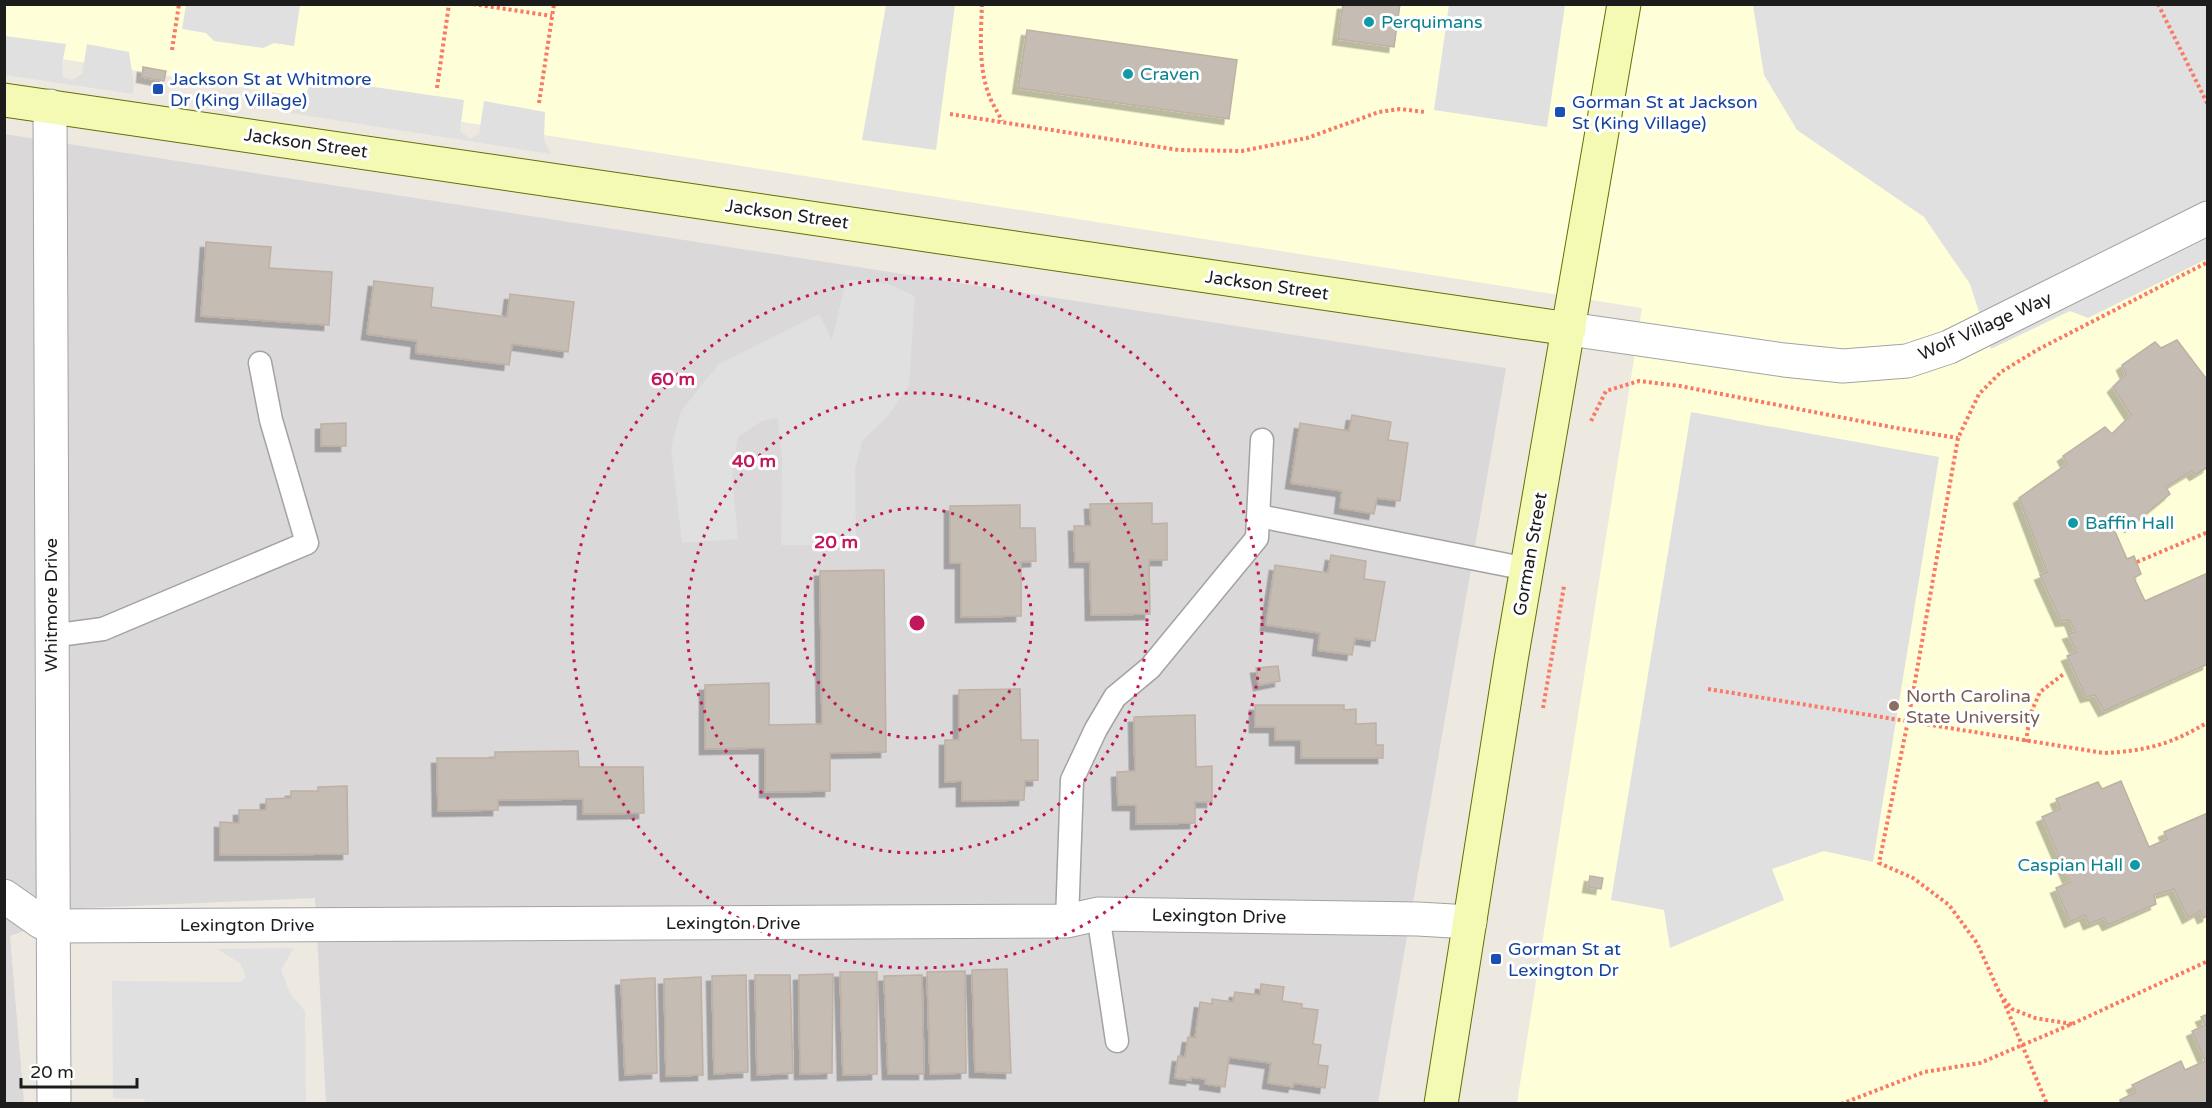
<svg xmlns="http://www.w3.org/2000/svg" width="2212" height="1108" font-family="'Varela Round',sans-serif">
<defs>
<filter id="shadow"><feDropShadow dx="-5.5" dy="5.5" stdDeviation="0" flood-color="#0004"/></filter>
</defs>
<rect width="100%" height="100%" fill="#ede9e1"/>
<polygon fill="#dad8d8" points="4,134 1506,368 1378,1103 326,1103 315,898 84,908 10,936 24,1103 5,1103"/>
<polygon fill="#feffd8" points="4,5 2207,5 2207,1103 1517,1103 1642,308 5,50"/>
<g fill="#e0e0e0">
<polygon points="186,5 300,5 294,46 274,43 263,48 214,41 206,33 182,29"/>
<polygon points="886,5 955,5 936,150 862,140"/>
<polygon points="1449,5 1565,5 1547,127 1434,110"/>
<polygon points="1753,5 2207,5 2207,259 2088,318 2070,311 1991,349 1970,284 1924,217 1797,130 1764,75"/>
<polygon points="5,36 66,44 62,64 63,77 72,80 82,74 87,44 129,52 134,85 133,94 5,75"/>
<polygon points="312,78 464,100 460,131 470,139 479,134 484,101 545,112 544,139 551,154 290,113 302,106"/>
<polygon points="846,279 889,284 915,296 909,386 887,417 862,441 855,469 856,545 781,545 782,459 778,418 762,421 738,437 732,475 738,539 682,543 671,448 681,411 719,364 819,314 832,340"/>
<polygon points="1691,412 1939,457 1873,862 1824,851 1772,869 1784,900 1670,948 1664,910 1611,900"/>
<polygon points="294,948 281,970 291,995 305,1011 306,1103 146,1104 144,1099 113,1098 112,981 240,982 246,977 240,963 217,949"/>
</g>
<g fill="#c5bcb4" stroke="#bfb0a3" stroke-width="1.5" filter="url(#shadow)">
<polygon points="1343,4 1400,4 1394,47 1338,39"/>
<polygon points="1027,30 1237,60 1229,119 1018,88"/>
<polygon points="143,67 166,71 164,81 142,77"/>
<polygon points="206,242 271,247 269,268 332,272 329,325 201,316"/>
<polygon points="374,281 433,288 431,307 507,317 510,294 574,302 568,352 512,344 509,365 416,353 417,341 367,334"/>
<polygon points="2177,340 2208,381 2208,467 2195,475 2192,471 2166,487 2170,494 2130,527 2124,519 2113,527 2127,559 2134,556 2141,574 2134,578 2145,601 2208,573 2208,664 2104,711 2095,695 2086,697 2067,656 2077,652 2068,634 2075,632 2070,620 2061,621 2040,575 2047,572 2019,498 2067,464 2063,456 2105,427 2112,434 2131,415 2113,387 2126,374 2122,365 2155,342 2161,348"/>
<polygon points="1352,415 1391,422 1388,440 1408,443 1400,501 1377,498 1374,514 1340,508 1342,491 1291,483 1300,423 1349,431"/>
<polygon points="346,423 346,446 321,446 321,424"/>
<polygon points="1152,503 1152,524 1167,523 1167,560 1149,560 1150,614 1091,615 1090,562 1075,562 1074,526 1091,526 1090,504"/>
<polygon points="1020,505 1020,528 1035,528 1036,561 1021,562 1021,616 961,617 961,563 950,563 950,506"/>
<polygon points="1331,555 1366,561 1364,579 1385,582 1375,641 1355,638 1352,655 1318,650 1320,633 1266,625 1275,565 1328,573"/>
<polygon points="884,570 886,752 830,753 830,791 765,792 765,748 705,749 705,685 769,683 769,725 822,724 820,571"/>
<polygon points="1278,666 1280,681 1259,685 1256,668"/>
<polygon points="1020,689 1021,740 1038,740 1038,780 1025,781 1024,800 962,801 962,781 945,782 945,740 959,740 959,690"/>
<polygon points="1255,705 1344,705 1344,710 1356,709 1356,724 1376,723 1376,745 1383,745 1383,758 1301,758 1301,740 1275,740 1275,727 1255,727"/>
<polygon points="1195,715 1196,767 1212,766 1212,802 1195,802 1195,823 1136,824 1136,805 1118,805 1117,772 1135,771 1134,717"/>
<polygon points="578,751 579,767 643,767 644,813 583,814 583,799 498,800 498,810 438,811 437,758 495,758 495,752"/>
<polygon points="2121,781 2149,847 2167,839 2164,832 2208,813 2208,916 2203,918 2200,911 2188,918 2174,889 2154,895 2156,904 2108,925 2104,918 2089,924 2085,915 2070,922 2056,888 2070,882 2042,817 2060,809 2056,799 2098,782 2102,789"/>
<polygon points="347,786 348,854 220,855 220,822 239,823 239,810 266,810 266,799 291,798 291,791 318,791 318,787"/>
<polygon points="1590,876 1603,878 1601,889 1588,887"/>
<polygon points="1007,969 1011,1073 975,1072 972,970"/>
<polygon points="965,971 966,1073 930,1074 927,972"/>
<polygon points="840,972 877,972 877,1074 843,1075"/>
<polygon points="833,974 832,1073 800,1074 799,975"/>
<polygon points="746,975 748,1072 714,1074 712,976"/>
<polygon points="755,975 790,975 793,1073 757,1075"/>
<polygon points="922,975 924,1074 888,1074 884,976"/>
<polygon points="701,977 703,1075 666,1076 664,979"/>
<polygon points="655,978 657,1073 625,1075 621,980"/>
<polygon points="1261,984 1284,987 1282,1001 1302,1004 1302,1008 1318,1010 1313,1044 1321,1045 1318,1065 1328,1066 1325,1088 1294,1083 1293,1087 1268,1083 1271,1063 1229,1057 1225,1087 1205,1084 1206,1079 1191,1077 1191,1080 1175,1078 1178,1056 1185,1057 1188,1037 1195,1038 1200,1002 1212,1004 1212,999 1233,1002 1235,992 1260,995"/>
<polygon points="2208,1014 2208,1104 2121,1104 2120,1100 2136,1092 2132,1085 2181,1061 2185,1070 2205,1061 2192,1031 2205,1025 2201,1017"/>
</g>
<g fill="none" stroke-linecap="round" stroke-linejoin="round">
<g stroke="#a3a3a3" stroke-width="25">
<g id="lane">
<polyline points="1259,516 1527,569"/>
<polyline points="51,636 103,629 307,543 271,420 260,363"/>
<polyline points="1098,914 1117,1041"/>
<polyline points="1067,921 1072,780 1096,729 1115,697 1150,668 1257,538 1262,440"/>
</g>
</g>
<g stroke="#a3a3a3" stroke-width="35">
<g id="street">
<polyline points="50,106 54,1104"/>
<polyline points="1569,329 1784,360 1843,366 1907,361 1949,347 2208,218"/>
<polyline points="4,896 41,922 54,926 1067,921 1098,914 1418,919 1470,922"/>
</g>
</g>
<g stroke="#627104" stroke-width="35">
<g id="secondary">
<polyline points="4,100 1569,329"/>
<polyline points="1441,1104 1511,660 1624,4"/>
</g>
</g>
<g stroke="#fa7865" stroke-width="4" stroke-dasharray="3 3" stroke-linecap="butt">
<polyline points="473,4 552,16"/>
<path d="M 982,4 C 981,34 978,66 989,95 C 992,104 998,112 1002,121"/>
<polyline points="2158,4 2208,105"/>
<polyline points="172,50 179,4"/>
<polyline points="437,88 449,4"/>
<polyline points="539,103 554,4"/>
<polyline points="950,114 1179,150 1242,151 1307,138 1379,112 1400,109 1425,112"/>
<polyline points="1591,421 1606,391 1639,381 1680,386 1896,428 1958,438"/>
<polyline points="2137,562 2208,532"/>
<path d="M 1708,689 L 2104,753 C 2146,751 2172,744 2208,722"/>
<polyline points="1543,708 1564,586"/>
<polyline points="2026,742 2030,715 2040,692 2065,673"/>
<polyline points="2003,1000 2047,1104"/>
<polyline points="2072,1024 2035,1018 2012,1009 2000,994 1977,943 1949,905 1913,878 1879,863 1908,721 1958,438 1979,394 2001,372 2037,350 2208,262"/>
<polyline points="1841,1104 1924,1072 1980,1063 2072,1024 2208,961"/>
</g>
<use href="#lane" stroke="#fff" stroke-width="22"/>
<use href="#street" stroke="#fff" stroke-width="33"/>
<use href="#secondary" stroke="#f4f9b3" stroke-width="33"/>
</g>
<g fill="none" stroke="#c2185b" stroke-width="3" stroke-dasharray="3 6">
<circle cx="917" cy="623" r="115"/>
<circle cx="917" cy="623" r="230"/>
<circle cx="917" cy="623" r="345"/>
</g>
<g fill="#0f9aa8" stroke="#fff" stroke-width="2">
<circle cx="1369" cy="22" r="6"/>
<circle cx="1128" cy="74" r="6"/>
<circle cx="2073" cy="523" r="6"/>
<circle cx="2135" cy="865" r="6"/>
</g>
<g fill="#1a4fb4" stroke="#fff" stroke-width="2">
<rect x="152" y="83" width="12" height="12" rx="3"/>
<rect x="1554" y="106" width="12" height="12" rx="3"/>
<rect x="1490" y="953" width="12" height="12" rx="3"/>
</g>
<circle fill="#8d6e63" stroke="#fff" stroke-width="2" cx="1894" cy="706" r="6"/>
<g text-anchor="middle" stroke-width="6" stroke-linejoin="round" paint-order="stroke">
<g font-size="18" fill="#0d838f" stroke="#fff" text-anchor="start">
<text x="1381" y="28">Perquimans</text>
<text x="1140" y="80">Craven</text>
<text x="2085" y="529">Baffin Hall</text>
<text x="2123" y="871" text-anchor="end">Caspian Hall</text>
</g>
<g font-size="18" fill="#164399" stroke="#fff" text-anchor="start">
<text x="170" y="85">Jackson St at Whitmore<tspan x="170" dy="21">Dr (King Village)</tspan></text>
<text x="1572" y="108">Gorman St at Jackson<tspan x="1572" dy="21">St (King Village)</tspan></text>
<text x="1508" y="955">Gorman St at<tspan x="1508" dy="21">Lexington Dr</tspan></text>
</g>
<g font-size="18" fill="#1c1c1c" stroke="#fff">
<text transform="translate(306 143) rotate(8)" y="6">Jackson Street</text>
<text transform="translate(787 214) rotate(8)" y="6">Jackson Street</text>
<text transform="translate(1267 285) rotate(8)" y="6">Jackson Street</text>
<text transform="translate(1985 326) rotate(-24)" y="6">Wolf Village Way</text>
<text transform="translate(1530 554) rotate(-80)" y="6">Gorman Street</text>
<text transform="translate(51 605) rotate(-90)" y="6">Whitmore Drive</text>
<text transform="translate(1219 916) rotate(1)" y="6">Lexington Drive</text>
<text x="733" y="929">Lexington Drive</text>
<text x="247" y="931">Lexington Drive</text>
</g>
<g font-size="18" fill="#785e54" stroke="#fff" text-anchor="start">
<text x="1906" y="702">North Carolina<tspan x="1906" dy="21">State University</tspan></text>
</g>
</g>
<circle cx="917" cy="623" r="9" fill="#c2185b" stroke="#fff" stroke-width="3"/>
<g font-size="18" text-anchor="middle" font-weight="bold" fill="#c2185b" stroke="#fff" stroke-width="6" stroke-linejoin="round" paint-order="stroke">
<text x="673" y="385">60 m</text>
<text x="754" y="467">40 m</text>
<text x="836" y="548">20 m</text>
</g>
<rect width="2212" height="1108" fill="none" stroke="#1c1c1c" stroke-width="12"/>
<path d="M21 1078v9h116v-9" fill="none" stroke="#1c1c1c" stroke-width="3"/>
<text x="30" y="1078" font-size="18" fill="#1c1c1c" stroke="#ffffff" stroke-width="4.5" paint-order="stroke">20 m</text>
</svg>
